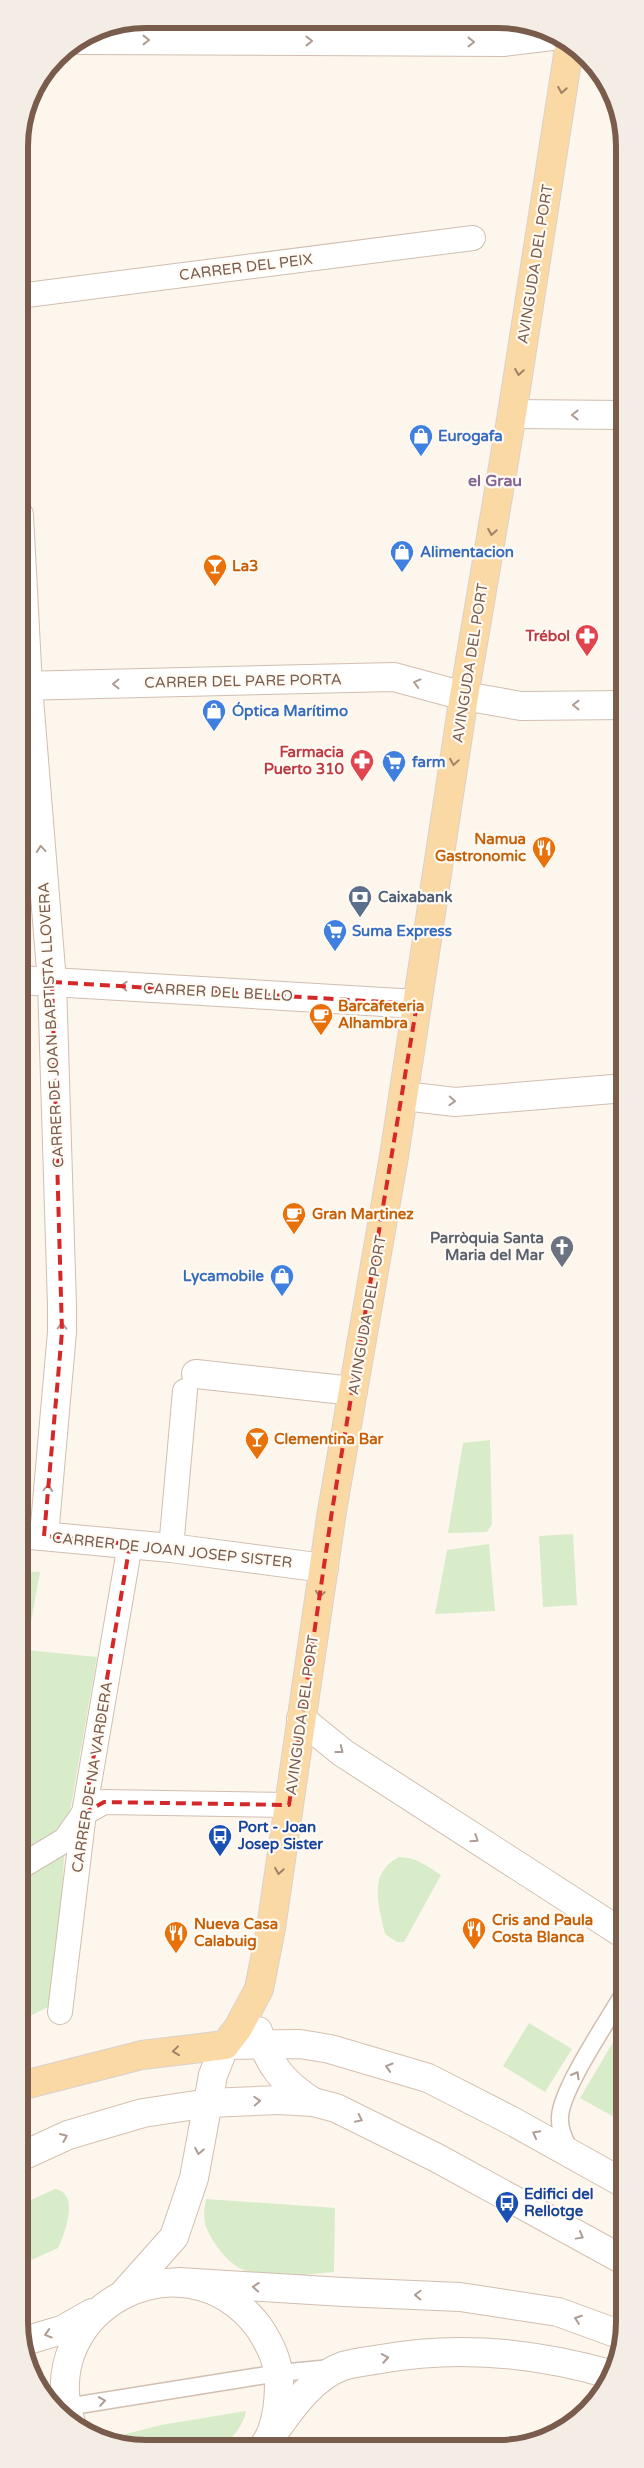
<svg xmlns="http://www.w3.org/2000/svg" width="644" height="2468" font-family="'Varela Round',sans-serif">
<rect width="100%" height="100%" fill="#fdf6ec"/>
<g fill="#d8ecc9">
<polygon points="490,1440 492,1524 487,1532 448,1533 463,1443"/>
<polygon points="573,1534 577,1605 543,1607 539,1536"/>
<polygon points="489,1544 495,1611 435,1614 447,1550"/>
<polygon points="20,1571 40,1572 26,1650 97,1657 65,1840 56,2003 20,2021"/>
<path d="M 399,1857 C 416,1857 427,1866 441,1875 L 404,1942 L 397,1942 L 385,1934 C 379,1906 367,1873 399,1857 Z"/>
<polygon points="625,2022 625,2123 580,2098"/>
<polygon points="529,2023 572,2049 545,2092 503,2066"/>
<path d="M 55,2189 C 80,2193 65,2233 58,2248 L 20,2265 L 20,2205 Z"/>
<path d="M 206,2199 L 335,2208 L 334,2272 C 290,2275 244,2289 216,2245 C 204,2226 202,2221 206,2199 Z"/>
<path d="M 246,2411 C 243,2426 233,2438 221,2447 L 130,2447 L 118,2436 L 161,2425 Z"/>
</g>
<g fill="none" stroke-linecap="round" stroke-linejoin="round">
<g stroke="#d1beb0" stroke-width="19">
<g id="service">
<path d="M 571,2153 C 566,2142 559,2130 560,2117 C 561,2089 609,2019 625,1991"/>
<polyline points="54,2409 279,2373 331,2368"/>
</g>
</g>
<g stroke="#d1beb0" stroke-width="26">
<g id="pedestrian">
<polyline points="19,296 473,238"/>
<polyline points="171,1548 185,1391"/>
<polyline points="20,1867 65,1840 84,1813 104,1802 289,1805"/>
<polyline points="60,2012 84,1813 130,1544"/>
</g>
</g>
<g stroke="#d1beb0" stroke-width="30">
<g id="minor">
<polyline points="80,40 503,42 560,35"/>
<polyline points="512,414 624,415"/>
<polyline points="19,515 28,686 52,982 62,1306 62,1332 44,1536"/>
<polyline points="19,686 394,677 464,696 521,706 624,705"/>
<polyline points="19,980 417,1004"/>
<polyline points="404,1096 455,1102 625,1088"/>
<polyline points="196,1374 353,1391"/>
<polyline points="20,1534 171,1548 324,1568"/>
<polyline points="301,1719 343,1753 625,1935"/>
<polyline points="179,2282 343,2292 460,2297 558,2312 624,2336"/>
<polyline points="125,2292 174,2237 194,2178 213,2075 225,2045"/>
<polyline points="21,2342 62,2330 92,2313"/>
<path d="M 71,2423 C 33,2309 183,2229 258,2326 C 269,2342 279,2363 279,2382 C 279,2404 277,2429 263,2447"/>
<path d="M 275,2431 C 293,2406 314,2376 343,2366 C 355,2362 369,2361 381,2359 C 458,2345 538,2353 613,2375"/>
</g>
</g>
<g stroke="#d6c0b0" stroke-width="30">
<g id="secondary">
<path d="M 258,2031 C 269,2065 283,2083 313,2102"/>
<polyline points="225,2045 300,2044 330,2049 428,2078 512,2121 625,2184"/>
<polyline points="20,2157 68,2135 143,2113 209,2103 279,2100 313,2102 336,2108 437,2158 625,2261"/>
</g>
</g>
<g stroke="#dad1cd" stroke-width="30">
<polyline id="primary" points="20,2086 142,2055 225,2045 238,2028 259,1989 271,1928 332,1511 394,1156 464,696 512,414 570,42"/>
</g>
<use href="#service" stroke="#fff" stroke-width="16"/>
<use href="#pedestrian" stroke="#fff" stroke-width="24"/>
<use href="#minor" stroke="#fff" stroke-width="28"/>
<use href="#secondary" stroke="#fff" stroke-width="28"/>
<use href="#primary" stroke="#fbd9a5" stroke-width="28"/>
</g>
<defs><path id="oneway-chevron" d="M-2-3.5L2.5 0L-2 3.5" fill="none" stroke-width="1.6" stroke-linecap="round" stroke-linejoin="round" transform="scale(1.25)"/></defs>
<g stroke="#af9d94">
<use href="#oneway-chevron" transform="translate(146 40)"/>
<use href="#oneway-chevron" transform="translate(309 41)"/>
<use href="#oneway-chevron" transform="translate(471 42)"/>
<use href="#oneway-chevron" transform="translate(575 415) rotate(-180)"/>
<use href="#oneway-chevron" transform="translate(417 683) rotate(-165)"/>
<use href="#oneway-chevron" transform="translate(116 684) rotate(179)"/>
<use href="#oneway-chevron" transform="translate(576 705) rotate(180)"/>
<use href="#oneway-chevron" transform="translate(41 849) rotate(-95)"/>
<use href="#oneway-chevron" transform="translate(124 986) rotate(-177)"/>
<use href="#oneway-chevron" transform="translate(452 1101) rotate(3)"/>
<use href="#oneway-chevron" transform="translate(62 1326) rotate(-89)"/>
<use href="#oneway-chevron" transform="translate(48 1488) rotate(-85)"/>
<use href="#oneway-chevron" transform="translate(340 1750) rotate(38)"/>
<use href="#oneway-chevron" transform="translate(475 1839) rotate(33)"/>
<use href="#oneway-chevron" transform="translate(389 2067) rotate(-163)"/>
<use href="#oneway-chevron" transform="translate(576 2075) rotate(-60)"/>
<use href="#oneway-chevron" transform="translate(257 2101) rotate(-3)"/>
<use href="#oneway-chevron" transform="translate(359 2119) rotate(26)"/>
<use href="#oneway-chevron" transform="translate(536 2134) rotate(-152)"/>
<use href="#oneway-chevron" transform="translate(64 2137) rotate(-23)"/>
<use href="#oneway-chevron" transform="translate(199 2151) rotate(101)"/>
<use href="#oneway-chevron" transform="translate(580 2236) rotate(29)"/>
<use href="#oneway-chevron" transform="translate(256 2287) rotate(-176)"/>
<use href="#oneway-chevron" transform="translate(418 2295) rotate(-178)"/>
<use href="#oneway-chevron" transform="translate(578 2319) rotate(-160)"/>
<use href="#oneway-chevron" transform="translate(48 2334) rotate(164)"/>
<use href="#oneway-chevron" transform="translate(385 2358) rotate(-10)"/>
<use href="#oneway-chevron" transform="translate(102 2401) rotate(-9)"/>
</g>
<g stroke="#a18267">
<use href="#oneway-chevron" transform="translate(562 90) rotate(99)"/>
<use href="#oneway-chevron" transform="translate(519 372) rotate(99)"/>
<use href="#oneway-chevron" transform="translate(492 532) rotate(100)"/>
<use href="#oneway-chevron" transform="translate(454 762) rotate(99)"/>
<use href="#oneway-chevron" transform="translate(320 1594) rotate(98)"/>
<use href="#oneway-chevron" transform="translate(279 1871) rotate(99)"/>
<use href="#oneway-chevron" transform="translate(176 2051) rotate(173)"/>
</g>
<path fill="none" stroke="#d62828" stroke-width="4" stroke-dasharray="10 6" stroke-linejoin="round" d="M 52,982 L 417,1004 L 332,1511 L 289,1805 L 104,1802 L 84,1813 L 130,1544 L 44,1536 L 62,1332 Z"/>
<defs>
<g id="shop-pin" transform="scale(1.25)"><path d="M0 17L-7.5 6A9.5 9.5 0 1 1 7.5 6Z" fill="#3f7fe0" stroke="#fffaf3"/><path d="M-5-2.5h2.3a2.7 3.5 0 0 1 5.4 0H5L5.5 6h-11ZM-1.5-2.5h3a1.5 2.3 0 0 0-3 0Z" fill="#fff"/></g>
<g id="bar-pin" transform="scale(1.25)"><path d="M0 17L-7.5 6A9.5 9.5 0 1 1 7.5 6Z" fill="#e8710a" stroke="#fffaf3"/><path d="M-6-5H6L.8 .8V4.5H3.5V6h-7V4.5H-.8V.8Z" fill="#fff"/></g>
<g id="pharmacy-pin" transform="scale(1.25)"><path d="M0 17L-7.5 6A9.5 9.5 0 1 1 7.5 6Z" fill="#e0444e" stroke="#fffaf3"/><path d="M-2-6h4v4h4v4h-4v4h-4v-4h-4v-4h4Z" fill="#fff"/></g>
<g id="supermarket-pin" transform="scale(1.25)"><path d="M0 17L-7.5 6A9.5 9.5 0 1 1 7.5 6Z" fill="#3f7fe0" stroke="#fffaf3"/><path d="M-6-5.5h2.5l.6 2H6L4.5 2H-2.5L-4.4-4H-6ZM-1.5 3.2a1.3 1.3 0 1 0 .1 0ZM3 3.2a1.3 1.3 0 1 0 .1 0Z" fill="#fff"/></g>
<g id="restaurant-pin" transform="scale(1.25)"><path d="M0 17L-7.5 6A9.5 9.5 0 1 1 7.5 6Z" fill="#e8710a" stroke="#fffaf3"/><path d="M-5-6h1v4h1v-4h1v4h1v-4h1v5L-1.5 .5V6h-2V.5L-5-1ZM5-6V6H3V1.5H1.5Q1.5-4 5-6Z" fill="#fff"/></g>
<g id="bank-pin" transform="scale(1.25)"><path d="M0 17L-7.5 6A9.5 9.5 0 1 1 7.5 6Z" fill="#5c6f8a" stroke="#fffaf3"/><path d="M-6-4H6V4H-6ZM0-2.3a2.3 2.3 0 1 0 0 4.6a2.3 2.3 0 1 0 0-4.6Z" fill="#fff"/></g>
<g id="cafe-pin" transform="scale(1.25)"><path d="M0 17L-7.5 6A9.5 9.5 0 1 1 7.5 6Z" fill="#e8710a" stroke="#fffaf3"/><path d="M-5.5-4.5H6V0H3Q3 3.5 0 3.5H-2.5Q-5.5 3.5-5.5 0ZM3-3.2v2h1.7v-2ZM-6 4.5H4V6H-6Z" fill="#fff"/></g>
<g id="church-pin" transform="scale(1.25)"><path d="M0 17L-7.5 6A9.5 9.5 0 1 1 7.5 6Z" fill="#6b7280" stroke="#fffaf3"/><path d="M-1.2-6h2.4v3.5h3.3v2.4h-3.3V6h-2.4V-.1h-3.3v-2.4h3.3Z" fill="#fff"/></g>
<g id="bus-pin" transform="scale(1.25)"><path d="M0 17L-7.5 6A9.5 9.5 0 1 1 7.5 6Z" fill="#1a4fb4" stroke="#fffaf3"/><path d="M-5-6H5V4H4V6H2V4H-2V6H-4V4H-5ZM-3.5-4V0h7V-4ZM-3.5 1.2v1.5H-2V1.2ZM2 1.2v1.5H3.5V1.2Z" fill="#fff"/></g>
</defs>
<g fill-rule="evenodd">
<use href="#shop-pin" x="421" y="436"/>
<use href="#shop-pin" x="402" y="552"/>
<use href="#bar-pin" x="215" y="566"/>
<use href="#pharmacy-pin" x="587" y="636"/>
<use href="#shop-pin" x="214" y="711"/>
<use href="#pharmacy-pin" x="362" y="761"/>
<use href="#supermarket-pin" x="394" y="762"/>
<use href="#restaurant-pin" x="544" y="848"/>
<use href="#bank-pin" x="360" y="897"/>
<use href="#supermarket-pin" x="335" y="931"/>
<use href="#cafe-pin" x="321" y="1015"/>
<use href="#cafe-pin" x="294" y="1214"/>
<use href="#church-pin" x="562" y="1247"/>
<use href="#shop-pin" x="282" y="1276"/>
<use href="#bar-pin" x="257" y="1439"/>
<use href="#bus-pin" x="220" y="1836"/>
<use href="#restaurant-pin" x="474" y="1929"/>
<use href="#restaurant-pin" x="176" y="1933"/>
<use href="#bus-pin" x="507" y="2203"/>
</g>
<g text-anchor="middle" stroke-width="4.5" stroke-linejoin="round" paint-order="stroke">
<g font-size="15" fill="#7a5c4d" stroke="#fffaf3">
<text transform="translate(535 264) rotate(-81)" y="5">AVINGUDA DEL PORT</text>
<text transform="translate(246 267) rotate(-7)" y="5">CARRER DEL PEIX</text>
<text transform="translate(470 663) rotate(-81)" y="5">AVINGUDA DEL PORT</text>
<text transform="translate(243 681) rotate(-1)" y="5">CARRER DEL PARE PORTA</text>
<text transform="translate(218 992) rotate(3)" y="5">CARRER DEL BELLO</text>
<text transform="translate(51 1025) rotate(-93)" y="5">CARRER DE JOAN BAPTISTA LLOVERA</text>
<text transform="translate(367 1315) rotate(-80)" y="5">AVINGUDA DEL PORT</text>
<text transform="translate(172 1550) rotate(6)" y="5">CARRER DE JOAN JOSEP SISTER</text>
<text transform="translate(302 1715) rotate(-82)" y="5">AVINGUDA DEL PORT</text>
<text transform="translate(92 1777) rotate(-81)" y="5">CARRER DE NA VARDERA</text>
</g>
<g font-size="15" font-weight="bold" fill="#366cbe" stroke="#fffaf3" text-anchor="start">
<text x="438" y="441">Eurogafa</text>
<text x="420" y="557">Alimentacion</text>
<text x="232" y="716">Óptica Marítimo</text>
<text x="412" y="767">farm</text>
<text x="352" y="936">Suma Express</text>
<text x="264" y="1281" text-anchor="end">Lycamobile</text>
</g>
<g font-size="15" font-weight="bold" fill="#c56008" stroke="#fffaf3" text-anchor="start">
<text x="232" y="571">La3</text>
<text x="526" y="844" text-anchor="end">Namua<tspan x="526" dy="17">Gastronomic</tspan></text>
<text x="338" y="1011">Barcafeteria<tspan x="338" dy="17">Alhambra</tspan></text>
<text x="312" y="1219">Gran Martinez</text>
<text x="274" y="1444">Clementina Bar</text>
<text x="492" y="1925">Cris and Paula<tspan x="492" dy="17">Costa Blanca</tspan></text>
<text x="194" y="1929">Nueva Casa<tspan x="194" dy="17">Calabuig</tspan></text>
</g>
<g font-size="15" font-weight="bold" fill="#be3a42" stroke="#fffaf3" text-anchor="end">
<text x="570" y="641">Trébol</text>
<text x="344" y="757">Farmacia<tspan x="344" dy="17">Puerto 310</tspan></text>
</g>
<g font-size="15" font-weight="bold" fill="#4e5e75" stroke="#fffaf3" text-anchor="start">
<text x="378" y="902">Caixabank</text>
</g>
<g font-size="15" font-weight="bold" fill="#5b616d" stroke="#fffaf3" text-anchor="end">
<text x="544" y="1243">Parròquia Santa<tspan x="544" dy="17">Maria del Mar</tspan></text>
</g>
<g font-size="15" font-weight="bold" fill="#164399" stroke="#fffaf3" text-anchor="start">
<text x="238" y="1832">Port - Joan<tspan x="238" dy="17">Josep Sister</tspan></text>
<text x="524" y="2199">Edifici del<tspan x="524" dy="17">Rellotge</tspan></text>
</g>
<g font-size="16" font-weight="bold" fill="#846695" stroke="#fffaf3">
<text x="495" y="486">el Grau</text>
</g>
</g>
<path d="M0 0H644V2468H0ZM146 28H498A118 118 0 0 1 616 146V2322A118 118 0 0 1 498 2440H146A118 118 0 0 1 28 2322V146A118 118 0 0 1 146 28Z" fill="#f4ede6" fill-rule="evenodd"/>
<path fill="none" stroke="#7a5c4d" stroke-width="6" d="M146 28H498A118 118 0 0 1 616 146V2322A118 118 0 0 1 498 2440H146A118 118 0 0 1 28 2322V146A118 118 0 0 1 146 28Z"/>
</svg>
